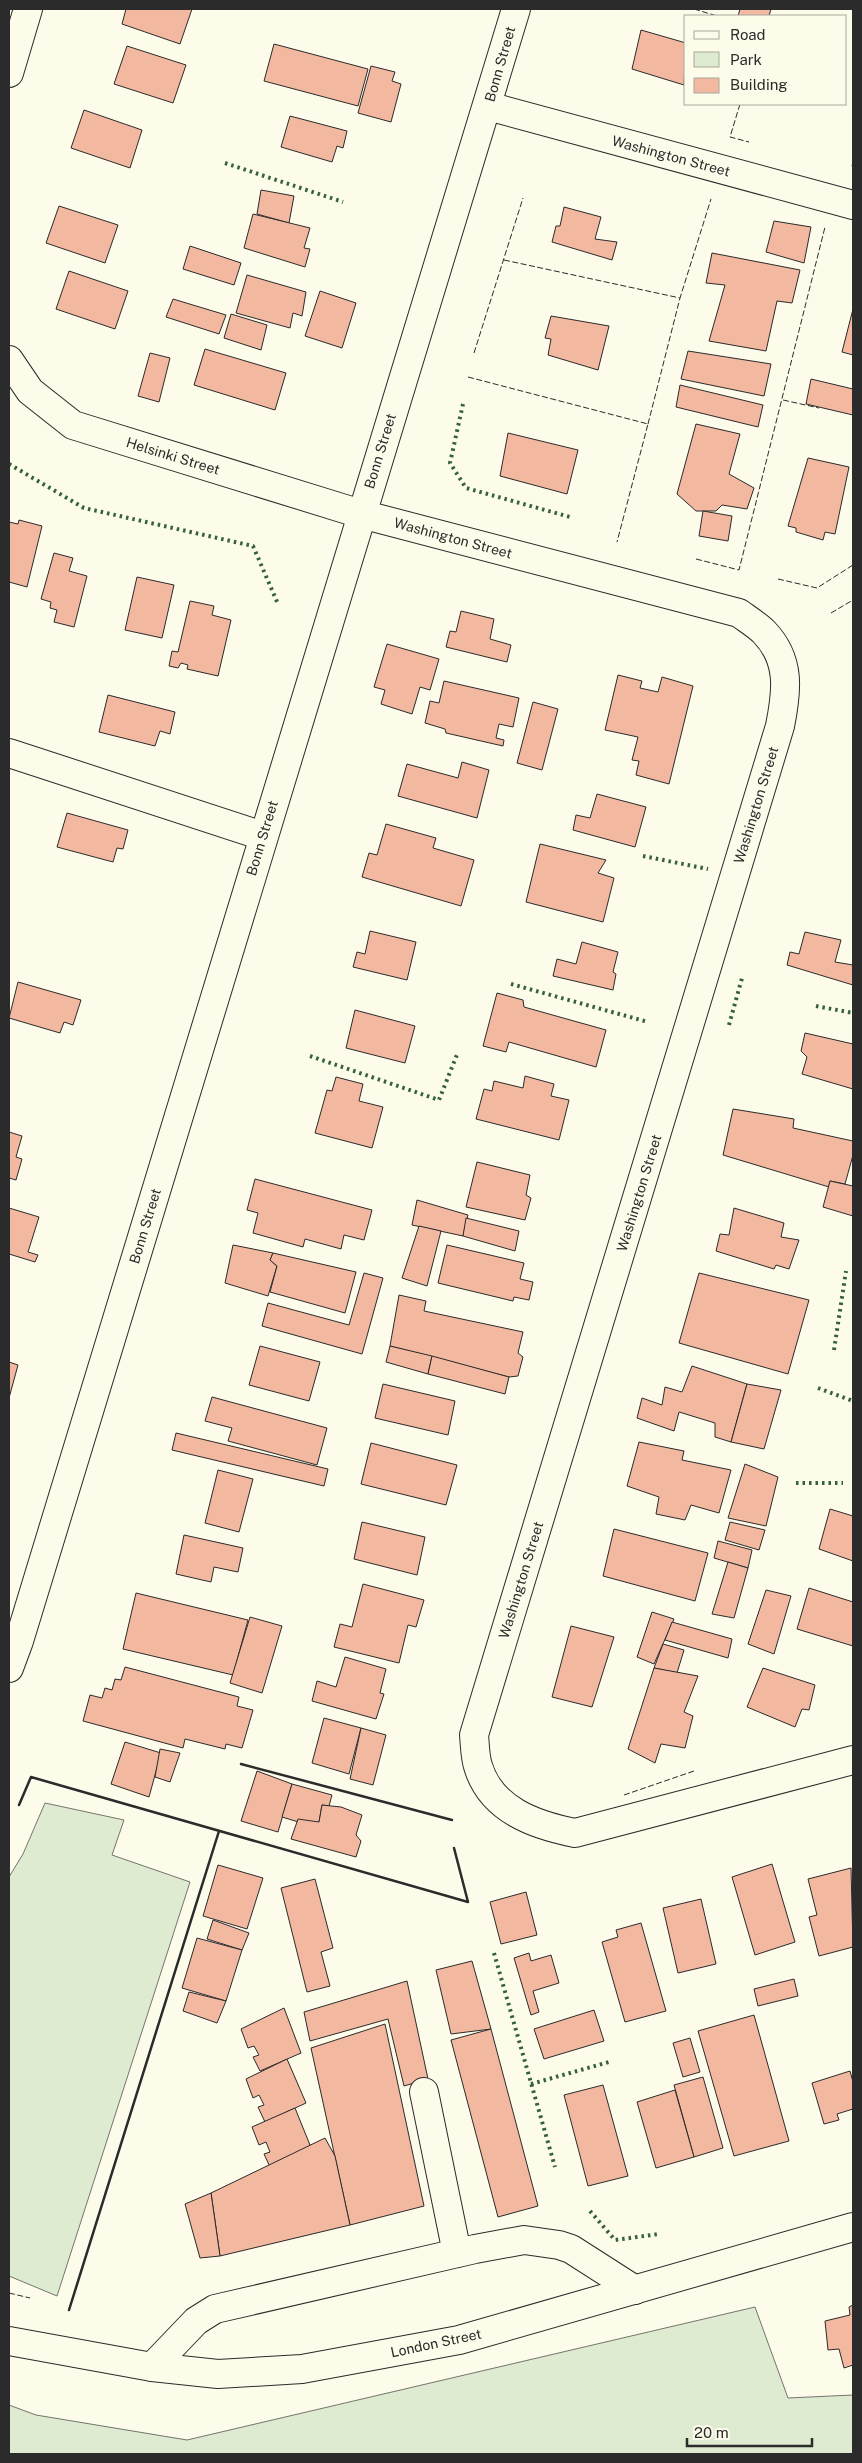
<svg xmlns="http://www.w3.org/2000/svg" width="862" height="2463" font-family="'Public Sans',sans-serif">
<rect width="100%" height="100%" fill="#fdfbea"/>
<g fill="#deebd1" stroke="#74746e">
<polygon points="45,1803 124,1820 112,1855 190,1882 57,2296 9,2276 9,1877 23,1854"/>
<polygon points="755,2307 788,2398 853,2395 853,2454 9,2454 9,2405 36,2415 187,2440"/>
</g>
<g fill="#f2b8a0" stroke="#2b2b2b">
<polygon points="126,9 192,9 180,44 122,24"/>
<polygon points="740,9 771,9 769,16 738,16"/>
<polygon points="641,30 686,43 684,85 632,69"/>
<polygon points="274,44 368,69 358,106 264,81"/>
<polygon points="127,46 186,65 173,103 114,84"/>
<polygon points="371,66 395,72 392,81 401,84 391,122 358,113"/>
<polygon points="84,110 142,130 130,168 71,148"/>
<polygon points="290,116 347,131 343,148 337,146 332,162 281,147"/>
<polygon points="261,190 294,196 289,223 257,214"/>
<polygon points="59,206 118,225 105,263 46,243"/>
<polygon points="564,207 601,217 595,239 617,242 612,260 552,242 556,226 560,226"/>
<polygon points="253,214 310,228 304,248 310,249 305,267 244,248"/>
<polygon points="774,221 811,227 804,263 766,252"/>
<polygon points="190,246 241,263 234,285 183,269"/>
<polygon points="712,253 800,270 792,303 777,301 766,351 709,341 725,285 706,283"/>
<polygon points="69,271 128,291 115,329 56,309"/>
<polygon points="247,275 306,292 302,316 293,313 290,328 236,313"/>
<polygon points="320,291 356,303 342,348 305,336"/>
<polygon points="173,299 226,315 219,334 166,317"/>
<polygon points="853,309 853,355 842,352"/>
<polygon points="231,314 267,325 261,350 224,338"/>
<polygon points="551,316 609,326 598,370 548,355 551,339 545,338"/>
<polygon points="205,349 286,373 275,410 194,385"/>
<polygon points="688,351 771,364 764,396 681,379"/>
<polygon points="150,353 170,358 159,402 138,396"/>
<polygon points="811,379 853,389 853,415 806,404"/>
<polygon points="680,385 763,405 758,427 676,407"/>
<polygon points="696,424 740,434 729,474 754,488 747,509 722,505 716,511 696,511 677,494"/>
<polygon points="508,433 578,450 567,494 500,476"/>
<polygon points="808,458 849,467 835,534 825,532 823,540 796,532 796,528 788,526"/>
<polygon points="703,511 732,516 728,541 699,536"/>
<polygon points="19,520 42,526 27,587 9,582 9,522 18,524"/>
<polygon points="54,553 73,558 69,571 87,576 74,627 54,622 57,610 50,608 51,602 41,599"/>
<polygon points="137,577 174,585 162,638 125,630"/>
<polygon points="190,601 214,606 212,615 231,620 218,676 187,669 188,665 181,663 178,668 169,666 172,651 178,652"/>
<polygon points="461,611 494,619 490,639 511,645 507,662 446,647 450,631 456,632"/>
<polygon points="387,644 439,659 430,690 420,687 412,714 381,704 385,690 374,687"/>
<polygon points="618,675 642,681 640,688 658,692 662,677 693,686 669,784 636,775 639,761 632,760 638,737 605,730"/>
<polygon points="444,681 519,698 513,727 499,724 496,738 504,740 503,746 446,733 445,729 425,723 430,701 439,703"/>
<polygon points="108,695 175,712 170,734 160,731 155,746 99,732"/>
<polygon points="533,702 558,709 542,770 517,763"/>
<polygon points="462,762 489,770 477,818 398,796 407,764 458,778"/>
<polygon points="597,794 646,807 635,847 573,830 576,815 590,818"/>
<polygon points="67,813 128,830 123,849 117,848 113,862 57,847"/>
<polygon points="386,824 436,838 433,848 474,860 461,906 362,877 369,853 377,855"/>
<polygon points="540,844 606,860 598,873 614,878 603,922 526,902"/>
<polygon points="370,931 416,942 407,980 353,967 357,952 365,954"/>
<polygon points="805,932 841,940 835,962 853,965 853,985 787,965 790,952 799,954"/>
<polygon points="582,942 618,952 613,972 616,974 613,990 553,976 557,959 576,964"/>
<polygon points="18,982 81,1000 73,1025 64,1022 60,1033 9,1018"/>
<polygon points="497,993 523,1000 524,1007 606,1030 596,1067 509,1042 506,1052 483,1046"/>
<polygon points="355,1010 415,1026 405,1063 346,1048"/>
<polygon points="805,1033 853,1044 853,1089 802,1074 807,1057 801,1051"/>
<polygon points="525,1076 554,1084 551,1096 569,1100 559,1140 476,1119 484,1089 492,1091 494,1081 523,1088"/>
<polygon points="336,1077 363,1084 359,1101 383,1107 372,1148 315,1133 327,1090 332,1091"/>
<polygon points="733,1109 794,1119 793,1128 853,1141 853,1155 845,1184 830,1181 829,1187 723,1155"/>
<polygon points="9,1132 22,1136 16,1157 22,1159 16,1180 9,1178"/>
<polygon points="477,1162 530,1175 526,1195 531,1198 525,1220 466,1207"/>
<polygon points="255,1179 372,1210 364,1240 344,1235 341,1249 305,1239 303,1247 253,1233 258,1213 247,1210"/>
<polygon points="830,1181 853,1186 853,1216 823,1207"/>
<polygon points="417,1200 468,1215 463,1236 412,1225"/>
<polygon points="9,1208 39,1217 28,1252 38,1255 35,1262 9,1254"/>
<polygon points="734,1208 784,1223 781,1237 799,1240 789,1269 776,1265 774,1269 716,1251 720,1234 729,1235"/>
<polygon points="466,1218 519,1231 515,1251 463,1236"/>
<polygon points="419,1226 441,1231 427,1286 402,1278"/>
<polygon points="233,1245 273,1253 270,1260 277,1266 268,1296 225,1283"/>
<polygon points="447,1245 524,1263 520,1279 533,1282 529,1300 514,1297 513,1301 438,1283"/>
<polygon points="273,1253 356,1272 345,1313 270,1292 277,1266 270,1260"/>
<polygon points="364,1273 383,1278 362,1354 262,1326 268,1303 349,1325"/>
<polygon points="699,1273 809,1300 788,1374 679,1343"/>
<polygon points="399,1295 426,1301 424,1311 523,1332 518,1353 523,1357 518,1376 509,1377 390,1346"/>
<polygon points="260,1346 320,1362 309,1401 249,1385"/>
<polygon points="390,1346 432,1356 428,1374 386,1362"/>
<polygon points="432,1356 509,1377 505,1394 428,1374"/>
<polygon points="9,1362 18,1365 9,1398"/>
<polygon points="692,1366 747,1384 731,1442 715,1437 715,1423 679,1412 674,1431 637,1418 642,1398 662,1405 665,1387 682,1392"/>
<polygon points="383,1384 455,1401 448,1435 375,1418"/>
<polygon points="747,1384 781,1390 764,1449 731,1442"/>
<polygon points="212,1397 327,1428 317,1465 228,1441 232,1428 205,1421"/>
<polygon points="176,1433 328,1469 324,1486 172,1450"/>
<polygon points="639,1442 684,1451 682,1460 731,1470 719,1513 691,1505 685,1520 656,1514 659,1497 627,1486"/>
<polygon points="371,1443 457,1465 446,1505 361,1484"/>
<polygon points="745,1464 778,1477 766,1526 728,1518"/>
<polygon points="218,1470 253,1479 239,1532 205,1523"/>
<polygon points="830,1509 853,1516 853,1561 819,1549"/>
<polygon points="362,1522 425,1537 417,1575 354,1559"/>
<polygon points="730,1522 765,1530 759,1550 725,1540"/>
<polygon points="614,1529 708,1553 695,1601 603,1576"/>
<polygon points="184,1535 243,1548 238,1572 214,1567 211,1582 176,1574"/>
<polygon points="718,1541 752,1550 748,1568 714,1558"/>
<polygon points="728,1562 748,1568 734,1618 712,1614"/>
<polygon points="363,1584 424,1600 416,1627 408,1625 399,1663 334,1647 340,1624 352,1627"/>
<polygon points="809,1588 853,1602 853,1646 797,1629"/>
<polygon points="766,1590 791,1596 774,1654 748,1644"/>
<polygon points="136,1593 248,1620 233,1675 123,1649"/>
<polygon points="652,1612 674,1619 654,1664 637,1657"/>
<polygon points="250,1617 282,1626 262,1693 230,1683"/>
<polygon points="672,1622 732,1639 728,1658 665,1640"/>
<polygon points="571,1626 614,1637 592,1707 552,1697"/>
<polygon points="663,1644 684,1650 677,1673 654,1668"/>
<polygon points="345,1657 386,1669 380,1693 384,1694 376,1719 312,1701 317,1681 336,1687"/>
<polygon points="125,1667 239,1697 237,1706 253,1710 242,1748 226,1744 225,1749 185,1739 183,1748 83,1721 90,1695 102,1698 105,1688 112,1690 115,1679 121,1680"/>
<polygon points="654,1668 698,1676 684,1712 693,1716 685,1748 661,1744 655,1763 628,1749"/>
<polygon points="763,1668 815,1685 809,1710 802,1709 795,1727 747,1707"/>
<polygon points="324,1718 361,1728 349,1774 312,1763"/>
<polygon points="361,1728 386,1735 373,1785 350,1779"/>
<polygon points="125,1742 161,1753 149,1797 111,1784"/>
<polygon points="160,1749 180,1753 170,1782 155,1777"/>
<polygon points="257,1771 292,1784 278,1832 241,1821"/>
<polygon points="292,1784 332,1795 329,1806 322,1805 318,1828 282,1817"/>
<polygon points="322,1805 341,1807 362,1815 356,1835 361,1841 356,1857 291,1839 298,1819 319,1822"/>
<polygon points="772,1864 795,1942 755,1955 732,1877"/>
<polygon points="218,1865 263,1878 247,1929 203,1916"/>
<polygon points="851,1868 853,1947 819,1956 809,1917 817,1915 808,1879"/>
<polygon points="315,1879 333,1948 321,1952 330,1986 307,1992 281,1888"/>
<polygon points="526,1892 537,1935 501,1944 490,1902"/>
<polygon points="701,1899 716,1964 678,1973 663,1908"/>
<polygon points="213,1920 249,1933 242,1950 207,1939"/>
<polygon points="641,1923 666,2011 625,2022 602,1942 618,1937 616,1930"/>
<polygon points="197,1938 242,1950 226,2001 182,1988"/>
<polygon points="529,1953 531,1961 551,1955 559,1983 533,1991 539,2012 531,2015 514,1958"/>
<polygon points="472,1961 491,2029 451,2034 436,1970"/>
<polygon points="794,1979 798,1996 758,2006 754,1989"/>
<polygon points="407,1981 428,2079 404,2086 388,2019 310,2041 304,2012"/>
<polygon points="189,1992 226,2001 217,2023 183,2011"/>
<polygon points="284,2008 301,2053 260,2071 253,2057 259,2055 254,2046 248,2048 241,2029"/>
<polygon points="594,2010 604,2041 544,2059 534,2029"/>
<polygon points="754,2015 789,2141 734,2156 698,2031"/>
<polygon points="385,2024 424,2206 350,2225 311,2048"/>
<polygon points="491,2029 538,2206 498,2217 451,2040"/>
<polygon points="690,2038 700,2072 683,2077 673,2043"/>
<polygon points="287,2059 306,2103 265,2122 258,2107 264,2105 259,2095 253,2098 246,2079"/>
<polygon points="850,2071 853,2082 853,2109 837,2114 839,2120 824,2124 812,2083"/>
<polygon points="703,2077 723,2148 694,2157 674,2085"/>
<polygon points="603,2085 628,2176 588,2186 564,2095"/>
<polygon points="675,2090 694,2157 656,2168 637,2102"/>
<polygon points="295,2108 312,2150 271,2169 264,2154 270,2152 266,2142 259,2145 252,2127"/>
<polygon points="325,2138 335,2156 350,2225 220,2256 211,2193"/>
<polygon points="211,2193 220,2256 200,2258 185,2204"/>
<polygon points="853,2305 853,2365 844,2368 839,2349 828,2350 825,2321 850,2315 849,2307"/>
</g>
<g fill="none" stroke-linecap="round" stroke-linejoin="round">
<g stroke="#2b2b2b" stroke-width="30">
<g id="minor">
<polyline points="9,73 28,9"/>
<polyline points="488,106 853,205"/>
<path d="M 9,360 L 30,391 L 73,425 L 361,514 L 739,613 C 747,619 757,625 764,632 C 791,660 787,691 780,726 L 474,1735 C 475,1745 475,1757 478,1766 C 491,1810 535,1825 575,1833 L 853,1760"/>
<polyline points="9,753 263,836"/>
<polyline points="9,1668 19,1641 516,9"/>
<polyline points="424,2092 457,2253"/>
<polyline points="9,2341 152,2367 218,2374 302,2369 459,2340 853,2227"/>
<polyline points="152,2367 196,2321 215,2309 475,2249 524,2240 559,2245 571,2249 635,2290"/>
</g>
</g>
<use href="#minor" stroke="#fdfbea" stroke-width="28"/>
<g stroke="#34623c" stroke-width="4" stroke-dasharray="2.5 4" stroke-linecap="butt">
<polyline points="225,163 343,202"/>
<polyline points="463,404 450,463 466,488 570,517"/>
<polyline points="9,464 84,508 253,546 278,604"/>
<polyline points="643,856 708,869"/>
<polyline points="511,984 648,1022"/>
<polyline points="816,1006 853,1013"/>
<polyline points="729,1025 742,978"/>
<polyline points="310,1056 439,1100 458,1052"/>
<polyline points="834,1350 846,1271"/>
<polyline points="818,1388 853,1401"/>
<polyline points="796,1483 843,1483"/>
<polyline points="494,1953 555,2167"/>
<polyline points="531,2084 609,2062"/>
<polyline points="590,2211 615,2240 659,2234"/>
</g>
<g stroke="#2b2b2b" stroke-width="1" stroke-dasharray="6 2.5" stroke-linecap="butt">
<polyline points="694,9 717,16"/>
<polyline points="740,104 730,137 749,142"/>
<polyline points="852,166 853,162"/>
<polyline points="504,260 680,298 711,199"/>
<polyline points="474,353 523,198"/>
<polyline points="468,377 648,424 617,542"/>
<polyline points="783,400 819,408"/>
<polyline points="648,424 680,298"/>
<polyline points="696,559 739,570 825,227"/>
<polyline points="778,579 817,588 853,565"/>
<polyline points="831,613 853,600"/>
<polyline points="624,1795 694,1771"/>
<polyline points="9,2293 30,2298"/>
</g>
<g stroke="#2b2b2b" stroke-width="2.5">
<polyline points="241,1764 452,1820"/>
<polyline points="19,1805 31,1777 468,1902 454,1848"/>
<polyline points="69,2310 219,1831"/>
</g>
</g>
<g text-anchor="middle" stroke-width="4" stroke-linejoin="round" paint-order="stroke">
<g font-size="14" fill="#2b2b2b" stroke="#fdfbea">
<text transform="translate(500 64) rotate(-74)" y="5">Bonn Street</text>
<text transform="translate(671 156) rotate(15)" y="5">Washington Street</text>
<text transform="translate(380 451) rotate(-73)" y="5">Bonn Street</text>
<text transform="translate(173 456) rotate(17)" y="5">Helsinki Street</text>
<text transform="translate(453 538) rotate(15)" y="5">Washington Street</text>
<text transform="translate(756 805) rotate(-73)" y="5">Washington Street</text>
<text transform="translate(262 838) rotate(-73)" y="5">Bonn Street</text>
<text transform="translate(639 1193) rotate(-73)" y="5">Washington Street</text>
<text transform="translate(145 1226) rotate(-73)" y="5">Bonn Street</text>
<text transform="translate(521 1580) rotate(-73)" y="5">Washington Street</text>
<text transform="translate(436 2343) rotate(-12)" y="5">London Street</text>
</g>
</g>
<rect width="862" height="2463" fill="none" stroke="#2b2b2b" stroke-width="20"/>
<rect x="684" y="15" width="162" height="90" fill="#fdfbea" stroke="#a9a89e"/>
<rect x="694" y="31" width="25" height="8" fill="#fdfbea" stroke="#a9a89e"/>
<text x="730" y="40" font-size="15" fill="#2b2b2b">Road</text>
<rect x="694" y="52" width="25" height="15" fill="#deebd1" stroke="#a9a89e"/>
<text x="730" y="65" font-size="15" fill="#2b2b2b">Park</text>
<rect x="694" y="78" width="25" height="15" fill="#f2b8a0" stroke="#a9a89e"/>
<text x="730" y="90" font-size="15" fill="#2b2b2b">Building</text>
<path d="M687 2438v8h125v-8" fill="none" stroke="#2b2b2b" stroke-width="2.5"/>
<text x="694" y="2438" font-size="15" fill="#2b2b2b" stroke="#fdfbea" stroke-width="4" paint-order="stroke">20 m</text>
</svg>
